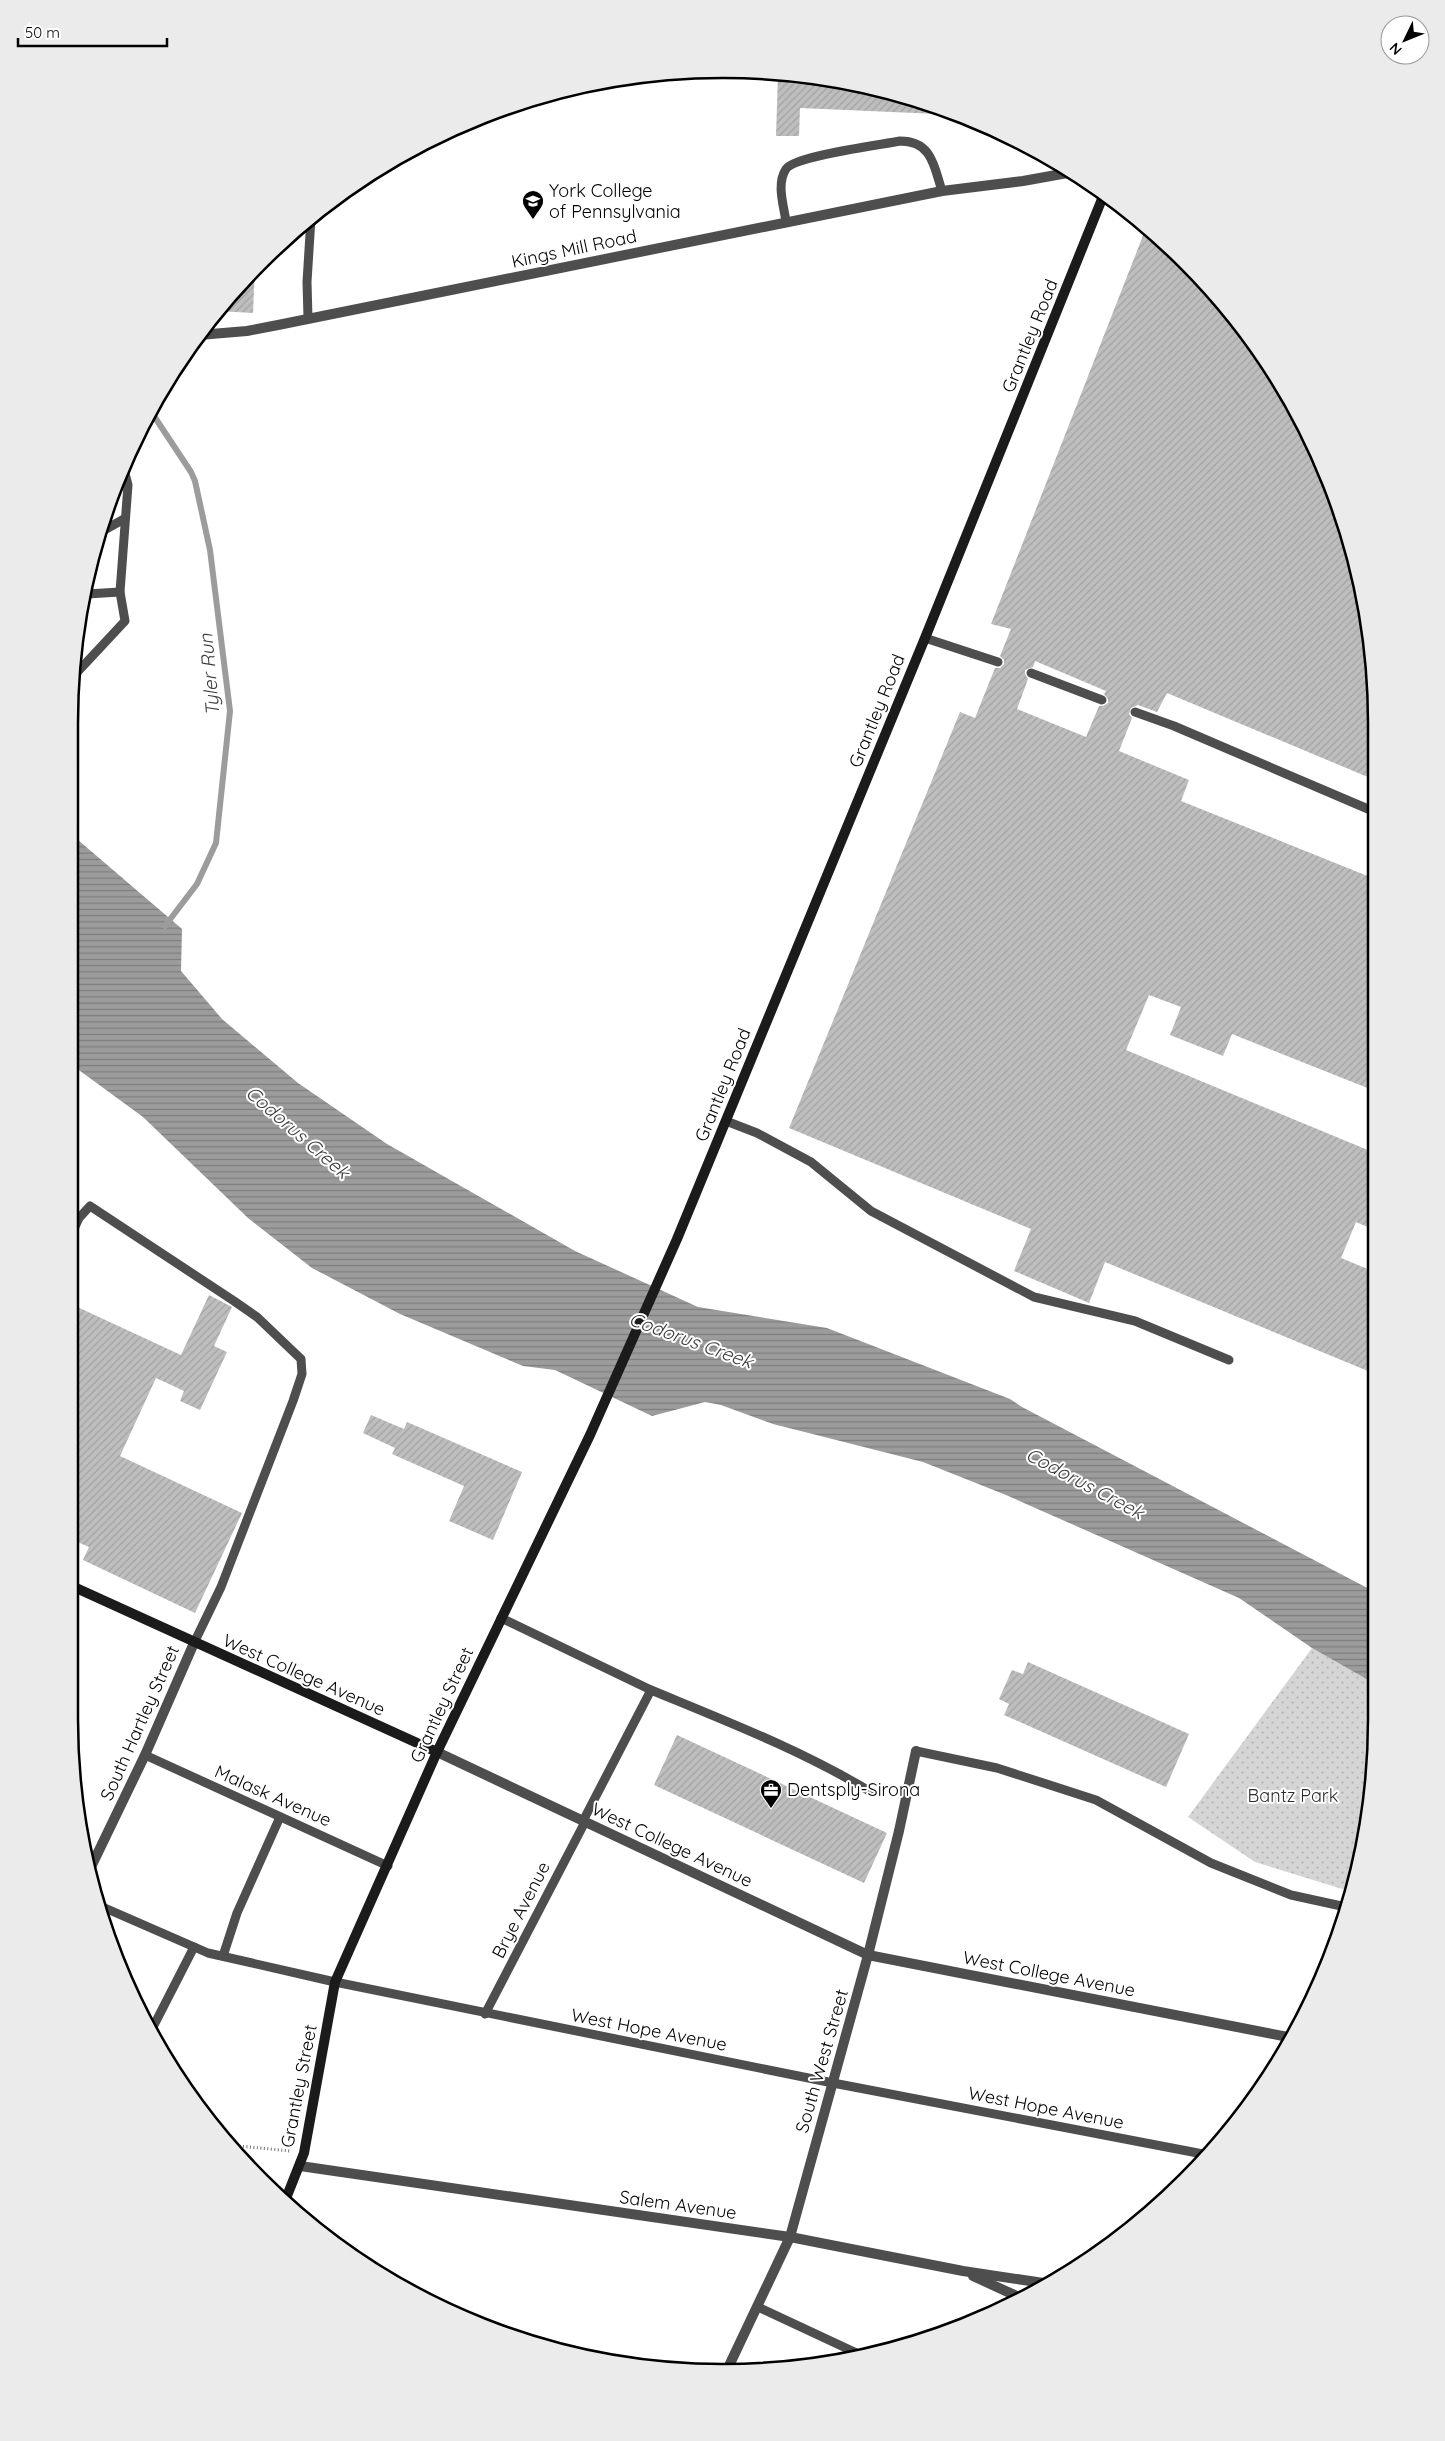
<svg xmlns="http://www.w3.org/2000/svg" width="1445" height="2441" font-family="Quicksand,sans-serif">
<defs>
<pattern id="park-dots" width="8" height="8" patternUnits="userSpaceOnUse" patternTransform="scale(1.25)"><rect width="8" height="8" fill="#d5d5d5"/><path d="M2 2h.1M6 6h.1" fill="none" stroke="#b5b5b5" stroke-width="1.8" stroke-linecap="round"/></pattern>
<pattern id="water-rules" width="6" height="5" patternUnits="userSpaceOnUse" patternTransform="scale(1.25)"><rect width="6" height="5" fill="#9c9c9c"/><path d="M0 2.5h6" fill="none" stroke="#7d7d7d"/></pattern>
<pattern id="building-hatch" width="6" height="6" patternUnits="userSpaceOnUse" patternTransform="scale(1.25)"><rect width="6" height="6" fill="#bebebe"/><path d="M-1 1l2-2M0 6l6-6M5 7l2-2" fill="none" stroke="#a2a2a2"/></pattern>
</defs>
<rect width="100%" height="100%" fill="#fff"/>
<polygon fill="url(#park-dots)" points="1312,1648 1375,1684 1375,1762 1349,1891 1255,1862 1188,1817"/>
<polygon fill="url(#water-rules)" points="71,834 182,929 181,971 222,1019 298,1083 387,1144 575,1251 698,1307 827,1328 1010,1399 1022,1407 1375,1592 1375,1684 1312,1648 1239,1598 1006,1495 923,1462 773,1424 721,1405 705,1402 652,1416 555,1370 523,1366 400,1314 312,1268 248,1218 143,1117 72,1065"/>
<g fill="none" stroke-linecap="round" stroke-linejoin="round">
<polyline stroke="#9c9c9c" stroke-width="6" points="152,413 191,472 195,481 210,550 230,711 216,843 197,884 165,926"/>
</g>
<g fill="url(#building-hatch)" fill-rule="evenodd">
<polygon points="778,74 850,81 939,108 938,114 800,108 799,136 776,136"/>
<path d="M 1146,228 L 1185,260 L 1289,395 L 1342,513 L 1375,679 L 1375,780 L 1167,693 L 1157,712 L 1138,705 L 1131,708 L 1129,714 L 1132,718 L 1119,751 L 1189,780 L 1181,801 L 1375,879 L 1375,1091 L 1232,1034 L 1223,1056 L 1170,1035 L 1181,1007 L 1149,995 L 1126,1050 L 1375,1153 L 1375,1230 L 1356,1222 L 1341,1258 L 1375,1272 L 1375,1374 L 1105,1262 L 1089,1303 L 1014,1271 L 1031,1229 L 789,1128 L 960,712 L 975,718 L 995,668 L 1000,668 L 1004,664 L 1004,660 L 1000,656 L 1011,629 L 991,624 ZM 1035,661 L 1106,691 L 1104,694 L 1108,699 L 1108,703 L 1103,706 L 1099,706 L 1086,737 L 1017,709 L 1028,679 L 1025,674 L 1025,670 L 1033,667 Z"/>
<polygon points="255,267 253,313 218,311 221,309"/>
<polygon points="209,1295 232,1307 214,1346 227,1352 200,1410 180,1401 184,1391 156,1378 120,1456 242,1513 195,1613 83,1560 89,1547 73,1540 73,1305 181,1355"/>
<polygon points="371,1415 404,1429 407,1422 522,1472 493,1540 449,1521 464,1486 392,1454 395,1448 363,1433"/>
<polygon points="1028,1662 1189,1734 1166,1787 1004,1715 1009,1704 999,1699 1012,1670 1023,1674"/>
<polygon points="677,1735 887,1833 864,1883 654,1785"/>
</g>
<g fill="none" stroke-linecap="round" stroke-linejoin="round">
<polyline stroke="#707070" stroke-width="3" stroke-dasharray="1 2.5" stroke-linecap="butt" points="229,2145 290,2151"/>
<g stroke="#4e4e4e" stroke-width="9">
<path d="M 786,222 C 784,206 776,184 786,169 C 794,156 880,145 900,141 C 932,141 934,166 942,191"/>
<polyline points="308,318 307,282 311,218"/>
<polyline points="99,533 124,519"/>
<polyline points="87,594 120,592"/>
<polyline points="925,638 998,662"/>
<polyline points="1031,673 1102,700"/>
<polyline points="70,680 125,621 120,592 128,485 124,470"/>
<polyline points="1135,712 1174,726 1375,812"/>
<polyline points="726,1121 757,1133 811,1162 871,1211 1034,1297 1135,1321 1229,1360"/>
<polyline points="72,1233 79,1218 90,1206 234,1301 257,1317 301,1359 302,1374 293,1401 221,1587 194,1643"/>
<polyline points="501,1618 651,1690 583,1821"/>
<path d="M 651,1690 C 726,1721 801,1750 871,1792"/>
<polyline points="916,1751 997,1768 1096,1800 1211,1863 1291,1895 1346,1907"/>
<polyline points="145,1755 388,1866"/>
<polyline points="98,1905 208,1953 335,1982 833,2083 1203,2154"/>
<polyline points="223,1956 237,1913 280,1817"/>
<polyline points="485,2014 585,1822"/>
<polyline points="151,2031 194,1947"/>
<polyline points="758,2307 863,2356"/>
</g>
<g stroke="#4e4e4e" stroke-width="10">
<polyline points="199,335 247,331 278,325 942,191 1023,181 1073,172"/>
<polyline points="437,1752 868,1955 1288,2037"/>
<polyline points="90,1869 145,1755 194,1643"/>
<polyline points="300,2166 790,2237 963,2271 1050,2284"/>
<polyline points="973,2276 1021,2298"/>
<polyline points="727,2370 790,2237 868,1955 899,1831 916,1751"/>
</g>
<g stroke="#1b1b1b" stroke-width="10">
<polyline points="74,1587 437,1752"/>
<polyline points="285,2201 304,2153 335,1982 437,1752 590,1435 677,1239 925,638 1104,194"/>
<polyline points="426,2301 448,2310"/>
</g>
</g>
<defs>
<g id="university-pin" transform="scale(1.125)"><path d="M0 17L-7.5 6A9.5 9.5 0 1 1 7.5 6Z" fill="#000" stroke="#fff"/><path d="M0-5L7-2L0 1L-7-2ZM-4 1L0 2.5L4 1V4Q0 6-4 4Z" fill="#fff"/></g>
<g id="office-pin" transform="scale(1.125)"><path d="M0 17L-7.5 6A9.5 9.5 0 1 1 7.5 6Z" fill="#000" stroke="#fff"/><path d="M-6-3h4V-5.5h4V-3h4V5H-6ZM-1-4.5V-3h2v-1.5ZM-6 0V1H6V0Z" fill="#fff"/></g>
</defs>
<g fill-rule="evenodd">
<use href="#university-pin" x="533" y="201"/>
<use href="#office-pin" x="771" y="1790"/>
</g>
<g text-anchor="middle" stroke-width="4" stroke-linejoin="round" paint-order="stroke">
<g font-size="18" fill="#000" stroke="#fff" text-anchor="start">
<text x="549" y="197">York College<tspan x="549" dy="21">of Pennsylvania</tspan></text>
<text x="787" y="1796">Dentsply-Sirona</text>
</g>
<g font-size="18" fill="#000" stroke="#fff">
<text transform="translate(574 249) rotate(-12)" y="6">Kings Mill Road</text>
<text transform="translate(1030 336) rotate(-68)" y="6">Grantley Road</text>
<text transform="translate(877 711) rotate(-68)" y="6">Grantley Road</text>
<text transform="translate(723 1085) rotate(-68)" y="6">Grantley Road</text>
<text transform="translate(304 1675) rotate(24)" y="6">West College Avenue</text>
<text transform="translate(442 1705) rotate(-65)" y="6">Grantley Street</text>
<text transform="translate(140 1723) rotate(-66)" y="6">South Hartley Street</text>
<text transform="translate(273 1796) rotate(24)" y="6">Malask Avenue</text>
<text transform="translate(672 1845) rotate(25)" y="6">West College Avenue</text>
<text transform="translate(521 1910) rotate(-63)" y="6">Brye Avenue</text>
<text transform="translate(1049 1974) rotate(11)" y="6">West College Avenue</text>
<text transform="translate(649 2030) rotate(11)" y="6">West Hope Avenue</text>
<text transform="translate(822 2061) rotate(-74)" y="6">South West Street</text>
<text transform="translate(299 2086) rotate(-79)" y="6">Grantley Street</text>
<text transform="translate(1046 2108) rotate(11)" y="6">West Hope Avenue</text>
<text transform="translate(678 2205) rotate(8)" y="6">Salem Avenue</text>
</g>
<g font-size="18" fill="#2c2c2c" stroke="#fff">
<text x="1293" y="1802">Bantz Park</text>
</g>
<g font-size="19" font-style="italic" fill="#3d3d3d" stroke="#fff">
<text transform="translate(209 675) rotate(-95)" y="7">Tyler Run</text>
<text transform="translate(298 1132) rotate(41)" y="7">Codorus Creek</text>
<text transform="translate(691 1340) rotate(20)" y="7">Codorus Creek</text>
<text transform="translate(1085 1483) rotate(28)" y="7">Codorus Creek</text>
</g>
</g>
<path d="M0 0H1445V2441H0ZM723 78H723A645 645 0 0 1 1368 723V1719A645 645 0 0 1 723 2364H723A645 645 0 0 1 78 1719V723A645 645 0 0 1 723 78Z" fill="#ebebeb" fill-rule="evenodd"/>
<path fill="none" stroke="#000" stroke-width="2.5" d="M723 78H723A645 645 0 0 1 1368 723V1719A645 645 0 0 1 723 2364H723A645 645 0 0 1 78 1719V723A645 645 0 0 1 723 78Z"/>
<g transform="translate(1405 40) rotate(227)"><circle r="24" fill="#ffffff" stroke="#999999"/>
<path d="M0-4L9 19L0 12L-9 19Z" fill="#000000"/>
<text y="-8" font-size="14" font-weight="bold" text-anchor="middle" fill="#000000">N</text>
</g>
<path d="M18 38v8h149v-8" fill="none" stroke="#000000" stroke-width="2.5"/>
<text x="25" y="38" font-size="15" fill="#000000" stroke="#ffffff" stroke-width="4" paint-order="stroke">50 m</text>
</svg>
